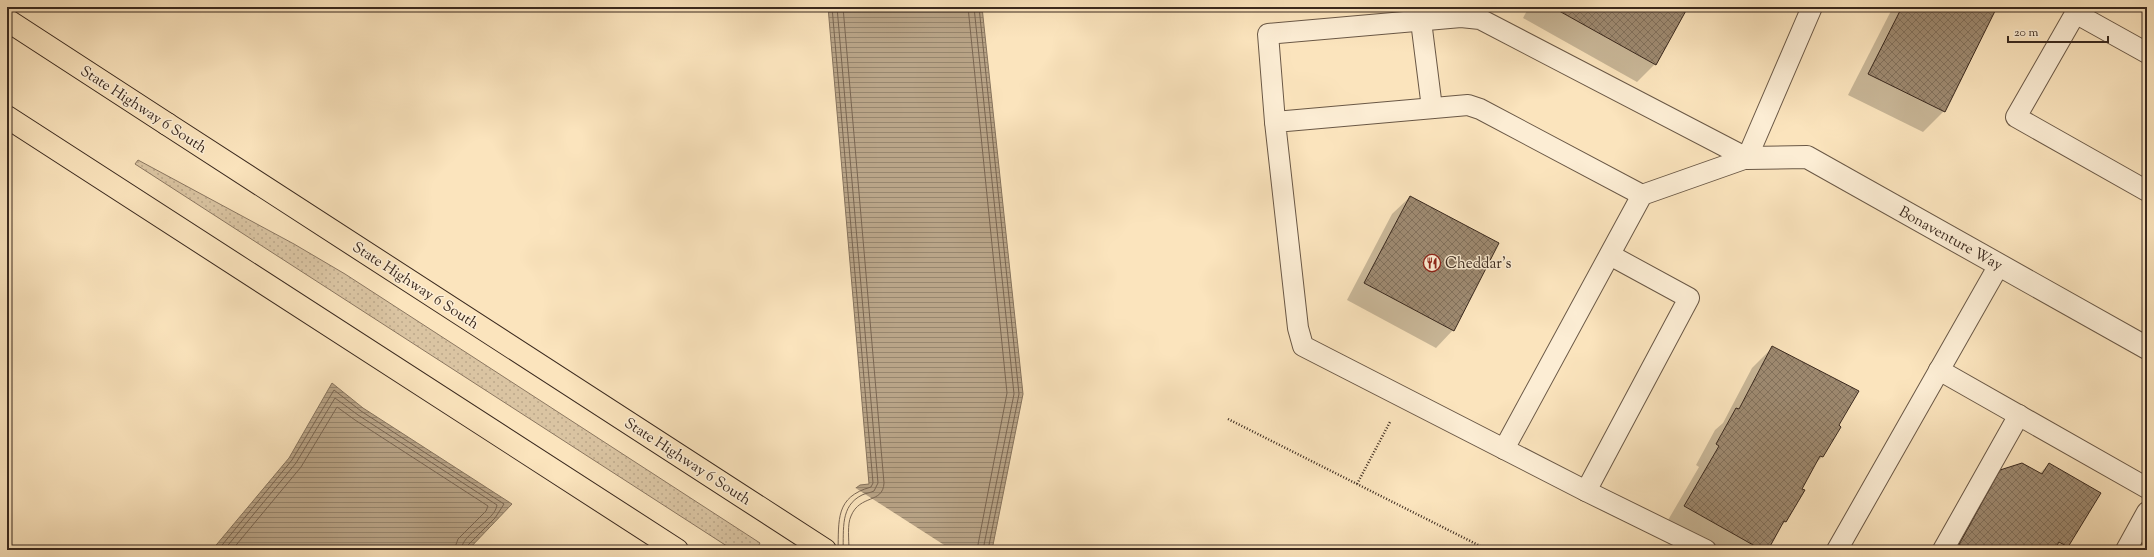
<svg xmlns="http://www.w3.org/2000/svg" width="2154" height="557" font-family="'Sorts Mill Goudy',serif">
<defs>
<pattern id="grass-dots" width="8" height="8" patternUnits="userSpaceOnUse"><rect width="8" height="8" fill="#dac4a2"/><path d="M2 2h.1M6 6h.1" fill="none" stroke="#bca88b" stroke-width="1.8" stroke-linecap="round"/></pattern>
<pattern id="water-rules" width="6" height="5" patternUnits="userSpaceOnUse"><rect width="6" height="5" fill="#b9a487"/><path d="M0 2.5h6" fill="none" stroke="#97866e"/></pattern>
<pattern id="building-cross-hatch" width="8" height="8" patternUnits="userSpaceOnUse"><rect width="8" height="8" fill="#9e8a71"/><path d="M0 0l8 8M0 8l8-8" fill="none" stroke="#82715c"/></pattern>
</defs>
<rect width="100%" height="100%" fill="#fbe4bd"/>
<filter id="stains"><feTurbulence type="fractalNoise" baseFrequency=".005" numOctaves="4"/><feColorMatrix values="0 0 0 0 .2 0 0 0 0 .09 0 0 0 0 .02 0 0 0 .5 -.17"/></filter>
<radialGradient id="worn" r=".72"><stop offset=".6" stop-color="#630" stop-opacity="0"/><stop offset="1" stop-color="#630" stop-opacity=".3"/></radialGradient>
<polygon fill="url(#grass-dots)" stroke="#8a7660" points="138,160 294,244 345,274 760,543 756,550 733,550 135,164"/>
<g fill="url(#water-rules)" stroke="#86735d">
<polygon points="828,7 982,7 1023,394 992,550 834,550 845,496 860,485 869,484"/>
<polygon points="332,383 363,408 512,504 468,550 212,550 289,458"/>
</g>
<polygon fill="#fbe4bd" points="854,487 952,550 832,550 833,512 844,494"/>
<g fill="#0003">
<polygon points="1529,7 1687,7 1655,64 1637,82 1523,18"/>
<polygon points="1893,7 1996,7 1944,111 1923,132 1848,95"/>
<polygon points="1410,197 1453,330 1436,348 1347,300 1392,214"/>
<polygon points="1773,347 1837,425 1822,457 1814,465 1786,521 1779,528 1767,550 1705,550 1664,527 1699,467 1696,465 1715,430 1723,423 1752,368"/>
<polygon points="2049,464 2068,547 2064,550 1948,550 1980,492 2001,471 2039,474"/>
</g>
<g fill="none" stroke-linecap="round" stroke-linejoin="round">
<g stroke="#7a6652" stroke-width="1">
<path d="M 832,7 L 873,483 L 871,487 C 835,497 839,520 838,550"/>
<path d="M 837,7 L 878,483 L 874,491 C 870,493 866,493 862,495 C 840,506 844,529 843,550"/>
<path d="M 843,7 L 884,483 C 883,504 860,494 851,516 C 847,524 849,540 849,550"/>
<polyline points="968,7 1007,393 977,550"/>
<polyline points="974,7 1014,394 983,550"/>
<polyline points="979,7 1019,394 988,550"/>
<polyline points="218,550 292,460 334,390 361,411 504,504 495,518 467,546 466,550"/>
<path d="M 224,550 L 296,463 L 335,398 L 358,415 L 497,505 C 495,521 462,533 461,550"/>
<polyline points="232,550 301,467 337,407 355,420 488,506 486,511 458,539 454,550"/>
</g>
</g>
<g fill="url(#building-cross-hatch)" stroke="#3a291e">
<polygon points="1552,7 1688,7 1656,65"/>
<polygon points="1902,7 1997,7 1945,112 1868,74"/>
<polygon points="1410,196 1499,243 1454,331 1364,283"/>
<polygon points="1772,346 1859,391 1839,425 1841,427 1823,457 1820,456 1802,489 1805,490 1786,522 1784,521 1768,550 1762,550 1684,506 1719,446 1716,444 1736,408 1739,409"/>
<polygon points="2022,463 2042,474 2049,463 2101,493 2068,547 2059,542 2054,550 1956,550 2000,470"/>
</g>
<g fill="none" stroke-linecap="round" stroke-linejoin="round">
<g stroke="#6a5846" stroke-width="22">
<g id="lane">
<polyline points="2079,7 2016,117 2147,191"/>
<polyline points="2075,13 2147,53"/>
<polyline points="1421,21 1432,108"/>
<polyline points="1275,122 1268,34 1461,17 1480,19 1747,158"/>
<polyline points="1642,195 1480,109 1468,105 1275,122 1298,328 1303,346 1586,491 1706,550"/>
<polyline points="1939,370 2147,488"/>
<polyline points="1504,449 1642,195 1747,158 1812,7"/>
<polyline points="1586,491 1689,298 1610,255"/>
<polyline points="1837,550 1999,265"/>
<polyline points="1943,550 2019,415"/>
<polyline points="2126,550 2147,512"/>
</g>
</g>
<g stroke="#6a5846" stroke-width="24">
<polyline id="street" points="1747,158 1807,157 2147,348"/>
</g>
<g stroke="#3a291e" stroke-width="24">
<polyline id="primary" points="7,20 167,124"/>
</g>
<g stroke="#3a291e" stroke-width="24">
<g id="highway">
<polyline points="7,117 677,550"/>
<polyline points="167,124 825,550"/>
</g>
</g>
<g stroke="#3a291e" stroke-width="2.5" stroke-dasharray="1 2" stroke-linecap="butt">
<polyline points="1228,419 1488,550"/>
<polyline points="1357,484 1390,422"/>
</g>
<use href="#lane" stroke="#fcedd4" stroke-width="20"/>
<use href="#street" stroke="#fcedd4" stroke-width="22"/>
<use href="#primary" stroke="#fbe4bd" stroke-width="22"/>
<use href="#highway" stroke="#fbe4bd" stroke-width="22"/>
</g>
<defs>
<g id="restaurant-ring" transform="scale(0.9)"><circle r="9.5" fill="#fcedd4" stroke="#8f2418" stroke-width="1.5"/><path d="M-5-6h1v4h1v-4h1v4h1v-4h1v5L-1.5 .5V6h-2V.5L-5-1ZM5-6V6H3V1.5H1.5Q1.5-4 5-6Z" fill="#8f2418"/></g>
</defs>
<g fill-rule="evenodd">
<use href="#restaurant-ring" x="1432" y="263"/>
</g>
<g text-anchor="middle" stroke-width="3" stroke-linejoin="round" paint-order="stroke">
<g font-size="15" fill="#3a291e" stroke="#fcedd4">
<text transform="translate(144 109) rotate(33)" y="5">State Highway 6 South</text>
<text transform="translate(1951 238) rotate(29)" y="5">Bonaventure Way</text>
<text transform="translate(416 285) rotate(33)" y="5">State Highway 6 South</text>
<text transform="translate(688 461) rotate(33)" y="5">State Highway 6 South</text>
</g>
<g font-size="15" fill="#3a291e" stroke="#fcedd4" text-anchor="start">
<text x="1445" y="268">Cheddar's</text>
</g>
</g>
<rect width="2154" height="557" fill="none" stroke="#fbe4bd" stroke-width="24"/>
<rect x="8" y="8" width="2138" height="541" fill="none" stroke="#3a291e" stroke-width="2"/>
<rect x="12" y="12" width="2130" height="533" fill="none" stroke="#3a291e"/>
<path d="M2008 36v6h100v-6" fill="none" stroke="#3a291e" stroke-width="2"/>
<text x="2014" y="36" font-size="12" fill="#3a291e" stroke="#fcedd4" stroke-width="3" paint-order="stroke">20 m</text>
<rect width="100%" height="100%" filter="url(#stains)"/>
<rect width="100%" height="100%" fill="url(#worn)"/>
</svg>
